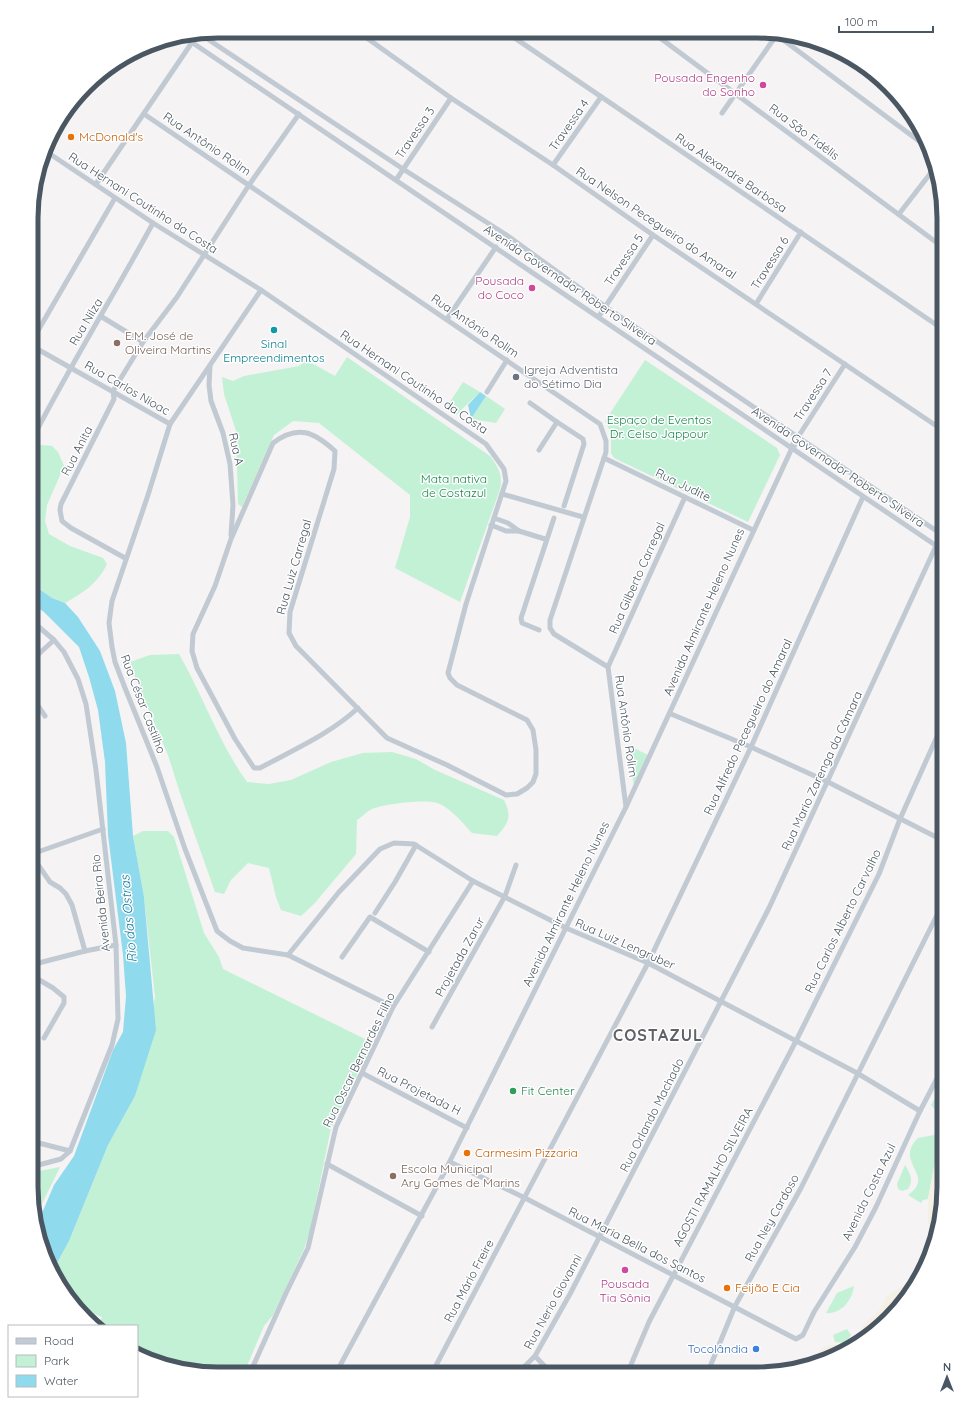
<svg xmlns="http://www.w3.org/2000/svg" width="975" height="1405" font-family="Quicksand,sans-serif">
<rect width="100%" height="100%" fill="#f5f3f3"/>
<g fill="#c3f1d5">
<path d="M 347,357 L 490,456 C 499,468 504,477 499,492 L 460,602 L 395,568 L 410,517 L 410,495 L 319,423 L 293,421 L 274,435 L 242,507 L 238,504 L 236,431 L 224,394 L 222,377 L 233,381 L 244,376 L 299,366 L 306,360 L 335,376 Z"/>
<polygon points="645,360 777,448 780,455 748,522 614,458 611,453 611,433 605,421"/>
<polygon points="463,382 480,392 456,415 446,408"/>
<polygon points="486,396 505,409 496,423 471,419"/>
<path d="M 32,444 L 52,446 L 58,452 L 64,466 L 47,505 L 45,521 L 49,534 L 70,546 L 103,558 L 107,564 C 98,583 83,593 65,603 L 52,598 L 32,584 Z"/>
<path d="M 179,654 C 203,696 219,743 247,782 L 269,784 L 291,780 L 331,762 L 363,753 L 392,752 L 416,759 L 435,770 L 504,800 C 512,816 509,823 497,836 L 472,833 C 463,823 452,810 440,804 C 428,798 384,804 372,809 C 367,811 362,817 357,820 L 356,854 L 314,904 L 301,916 L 281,910 L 276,897 L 269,868 L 248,863 L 231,880 L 224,894 L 215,892 L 180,793 L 168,755 L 132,671 L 130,662 L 150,655 Z"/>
<polygon points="628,745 648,755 634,787"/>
<polygon points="143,831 168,831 174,837 204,933 219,957 223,969 373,1043 331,1128 310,1231 304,1249 273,1315 264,1326 244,1373 194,1372 147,1360 137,1354 137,1326 98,1326 102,1317 84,1310 52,1272 69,1241 108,1145 135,1096 142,1070 155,997 144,897 133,836"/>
<path d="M 944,1082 L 944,1133 L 939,1141 L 928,1199 L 923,1200 L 921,1203 L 908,1195 C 937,1176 893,1162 918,1138 L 934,1135 L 942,1128 L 941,1116 L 931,1105 Z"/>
<path d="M 905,1165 C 910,1173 914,1181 908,1189 L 902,1191 L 898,1189 L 897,1184 Z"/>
<polygon points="60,1167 37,1214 31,1187 34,1172"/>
<path d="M 854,1286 C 852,1300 842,1314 826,1313 L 837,1293 Z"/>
<polygon points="847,1329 851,1335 846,1343 835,1342 833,1335"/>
</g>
<polygon fill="#f5f0e5" points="944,1133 944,1200 934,1247 912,1291 880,1328 840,1355 809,1362 825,1346 846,1343 853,1335 858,1334 863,1325 879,1311 886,1297 905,1284 927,1252 936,1232 928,1224 928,1199 939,1141"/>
<g fill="#90daee">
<polygon points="480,392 486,396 471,419 468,405"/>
<polygon points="32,584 52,598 65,603 78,617 100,651 115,691 126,743 133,836 144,897 156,1030 135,1096 108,1145 69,1241 52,1272 50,1270 39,1220 54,1185 74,1156 113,1050 123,1032 126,996 123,955 108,835 105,762 98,710 89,677 79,647 44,612 32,604"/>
</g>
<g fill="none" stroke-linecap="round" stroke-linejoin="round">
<g stroke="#c1cad2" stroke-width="5">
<polyline points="357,31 451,98 553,165 653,235 944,431"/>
<polyline points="506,32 944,330"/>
<polyline points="652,32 944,248"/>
<polyline points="774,33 927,147"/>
<polyline points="200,34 403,169 505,234 606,307 944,536"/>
<polyline points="184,37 944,551"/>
<polyline points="722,113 778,33"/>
<polyline points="144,114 600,424 606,441 606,452 550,620 550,628 554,634 608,667 626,807"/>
<path d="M 47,152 L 153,223 L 261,290 L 486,444 L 504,469 L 506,481 L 466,604 L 448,673 L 450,678 L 457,685 L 527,720 L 533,730 L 536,750 L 536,774 L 533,782 L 527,788 L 517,794 L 506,795 L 447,765 L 387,738 L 296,646 L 289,633 L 290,612 L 334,469 L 335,451 C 314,432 298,424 273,443 L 231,539 L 215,586 L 193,634 L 192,651 L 197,668 L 235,739 L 254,768 L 260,768 C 293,750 330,734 358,708"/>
<polyline points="553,165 601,97"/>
<polyline points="396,180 451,98"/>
<polyline points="96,184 197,35"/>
<polyline points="899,214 933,170"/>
<polyline points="261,290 170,424 148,495 112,601 109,623 112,647 115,662 125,688 157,767 185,849 217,931 230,941 243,948 288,955 393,1007"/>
<polyline points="756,304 801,232"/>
<polyline points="599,316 653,235"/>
<polyline points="102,317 143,342"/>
<polyline points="447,319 496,247"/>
<polyline points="32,341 115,198"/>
<polyline points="32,346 170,424"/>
<polyline points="210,366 209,385 211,401 223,433 230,464 233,505 231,535"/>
<polyline points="487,392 507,360"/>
<polyline points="530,403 557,422"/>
<path d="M 36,432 C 73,361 115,293 153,223"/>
<polyline points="798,437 845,364"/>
<polyline points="539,450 557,422 583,439 584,444 564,506"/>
<polyline points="604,458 753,530"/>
<polyline points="502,494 583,517"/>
<polyline points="494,518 508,523 519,531"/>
<polyline points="491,525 506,531 519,531 545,539"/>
<polyline points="125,558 71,528 62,521 60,510 61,504 114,399 113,391 143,342 177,297 249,185 299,114"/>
<polyline points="539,630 522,623 521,618 554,518"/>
<polyline points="32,660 54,640"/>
<polyline points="608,667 685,497"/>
<polyline points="32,697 45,716"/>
<polyline points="671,714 751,747 828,782 944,841"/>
<polyline points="32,854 103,829"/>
<polyline points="32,856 50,882 60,888 66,894 72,905 85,951"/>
<polyline points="375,913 395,882 416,845"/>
<polyline points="288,955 339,892 380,849 394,843 414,844 473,881 566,928 648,963 857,1073 920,1111"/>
<polyline points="342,957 370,917 429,952"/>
<polyline points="31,965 85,951 116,945"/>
<polyline points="31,975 53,988 64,997 64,1003 44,1038"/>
<polyline points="432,1027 505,896 516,865"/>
<polyline points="362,1073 467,1128"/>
<polyline points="31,1141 70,1151"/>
<polyline points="450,1162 525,1198 796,1339 803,1335 814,1312 855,1247 876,1207 920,1111 944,1065"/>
<polyline points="327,1164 422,1216"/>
<polyline points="31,1166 38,1143"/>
<polyline points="31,1167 61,1159 70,1151 112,1045 118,1019 116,945 96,770 86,704 78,679 64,652 54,640 32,621"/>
<polyline points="535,1356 551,1373"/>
<polyline points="250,1373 286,1293 308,1248 336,1127 393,1007 473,881"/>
<polyline points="336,1373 444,1173 626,807 792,448"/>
<polyline points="432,1373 648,963 751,747 863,497"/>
<polyline points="518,1373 535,1356 570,1294 769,908 936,546"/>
<polyline points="623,1374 630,1367"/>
<polyline points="631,1374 630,1367 649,1322 796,1041 879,874 900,819 944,721"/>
<polyline points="707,1374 735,1306 801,1188 944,901"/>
</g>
<polyline stroke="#c1cbd6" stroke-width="7" points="792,448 798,437"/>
</g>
<g fill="#d1479c" stroke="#fff" stroke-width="1.5">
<circle cx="763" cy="85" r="4"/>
<circle cx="532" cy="288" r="4"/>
<circle cx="625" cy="1270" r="4"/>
</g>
<g fill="#e8710a" stroke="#fff" stroke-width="1.5">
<circle cx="71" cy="137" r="4"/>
<circle cx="467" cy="1153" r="4"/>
<circle cx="727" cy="1288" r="4"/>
</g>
<circle fill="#0f9aa8" stroke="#fff" stroke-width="1.5" cx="274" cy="330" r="4"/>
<g fill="#8d6e63" stroke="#fff" stroke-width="1.5">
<circle cx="117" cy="343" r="4"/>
<circle cx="393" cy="1176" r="4"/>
</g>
<circle fill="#6b7280" stroke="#fff" stroke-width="1.5" cx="516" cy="377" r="4"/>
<circle fill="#2e9e5b" stroke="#fff" stroke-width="1.5" cx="513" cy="1091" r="4"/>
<circle fill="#3f7fe0" stroke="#fff" stroke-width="1.5" cx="756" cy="1349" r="4"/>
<g text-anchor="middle" stroke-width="3" stroke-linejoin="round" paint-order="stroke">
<g font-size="12" fill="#b23c85" stroke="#fff" text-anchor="end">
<text x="755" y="82">Pousada Engenho<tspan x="755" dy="14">do Sonho</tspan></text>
<text x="524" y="285">Pousada<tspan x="524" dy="14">do Coco</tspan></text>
<text x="625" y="1288" text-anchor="middle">Pousada<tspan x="625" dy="14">Tia Sônia</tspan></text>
</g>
<g font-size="12" fill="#4a5661" stroke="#fff">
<text transform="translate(569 125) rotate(-55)" y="4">Travessa 4</text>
<text transform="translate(804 132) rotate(37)" y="4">Rua São Fidélis</text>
<text transform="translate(415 133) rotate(-56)" y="4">Travessa 3</text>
<text transform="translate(207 144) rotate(34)" y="4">Rua Antônio Rolim</text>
<text transform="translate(731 173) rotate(34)" y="4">Rua Alexandre Barbosa</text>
<text transform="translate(143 203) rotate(33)" y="4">Rua Hernani Coutinho da Costa</text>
<text transform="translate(656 223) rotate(34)" y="4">Rua Nelson Pecegueiro do Amaral</text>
<text transform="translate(624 260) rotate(-56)" y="4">Travessa 5</text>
<text transform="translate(770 263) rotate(-58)" y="4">Travessa 6</text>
<text transform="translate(570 285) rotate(34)" y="4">Avenida Governador Roberto Silveira</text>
<text transform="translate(86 322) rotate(-59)" y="4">Rua Nilza</text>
<text transform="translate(475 326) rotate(34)" y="4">Rua Antônio Rolim</text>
<text transform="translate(414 382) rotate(34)" y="4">Rua Hernani Coutinho da Costa</text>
<text transform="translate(127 388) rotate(30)" y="4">Rua Carlos Nioac</text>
<text transform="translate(813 395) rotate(-57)" y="4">Travessa 7</text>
<text transform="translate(236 449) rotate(78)" y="4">Rua A</text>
<text transform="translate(77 451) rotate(-63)" y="4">Rua Anita</text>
<text transform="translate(838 467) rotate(34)" y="4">Avenida Governador Roberto Silveira</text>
<text transform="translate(683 485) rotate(26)" y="4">Rua Judite</text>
<text transform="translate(294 567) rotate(-74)" y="4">Rua Luiz Carregal</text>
<text transform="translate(637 578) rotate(-66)" y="4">Rua Gilberto Carregal</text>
<text transform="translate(704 612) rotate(-66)" y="4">Avenida Almirante Heleno Nunes</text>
<text transform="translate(143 704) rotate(69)" y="4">Rua César Castilho</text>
<text transform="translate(626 726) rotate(82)" y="4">Rua Antônio Rolim</text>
<text transform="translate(748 727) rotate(-65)" y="4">Rua Alfredo Pecegueiro do Amaral</text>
<text transform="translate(822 771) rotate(-65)" y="4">Rua Mario Zarenga da Câmara</text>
<text transform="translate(101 903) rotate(-96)" y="4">Avenida Beira Rio</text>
<text transform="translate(566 904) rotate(-64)" y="4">Avenida Almirante Heleno Nunes</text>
<text transform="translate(843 921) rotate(-64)" y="4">Rua Carlos Alberto Carvalho</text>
<text transform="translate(625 944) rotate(24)" y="4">Rua Luiz Lengruber</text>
<text transform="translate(460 957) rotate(-61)" y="4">Projetada Zarur</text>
<text transform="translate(359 1060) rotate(-64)" y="4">Rua Oscar Bernardes Filho</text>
<text transform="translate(419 1091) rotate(27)" y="4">Rua Projetada H</text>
<text transform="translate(652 1115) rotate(-63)" y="4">Rua Orlando Machado</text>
<text transform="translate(713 1177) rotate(-62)" y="4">AGOSTI RAMALHO SILVEIRA</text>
<text transform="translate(869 1192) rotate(-64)" y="4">Avenida Costa Azul</text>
<text transform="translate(772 1218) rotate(-61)" y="4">Rua Ney Cardoso</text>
<text transform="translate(637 1245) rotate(27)" y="4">Rua Maria Bella dos Santos</text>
<text transform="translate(469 1281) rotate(-62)" y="4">Rua Mário Freire</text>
<text transform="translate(553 1302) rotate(-61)" y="4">Rua Nerio Giovanni</text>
</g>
<g font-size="12" fill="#c56008" stroke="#fff" text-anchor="start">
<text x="79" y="141">McDonald's</text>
<text x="475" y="1157">Carmesim Pizzaria</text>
<text x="735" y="1292">Feijão E Cia</text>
</g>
<g font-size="12" fill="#785e54" stroke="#fff" text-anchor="start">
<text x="125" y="340">E.M. José de<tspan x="125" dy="14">Oliveira Martins</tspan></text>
<text x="401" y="1173">Escola Municipal<tspan x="401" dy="14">Ary Gomes de Marins</tspan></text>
</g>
<g font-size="12" fill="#0d838f" stroke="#fff">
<text x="274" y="348">Sinal<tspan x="274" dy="14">Empreendimentos</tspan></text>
</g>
<g font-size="12" fill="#5b616d" stroke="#fff" text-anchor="start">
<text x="524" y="374">Igreja Adventista<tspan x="524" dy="14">do Sétimo Dia</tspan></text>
</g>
<g font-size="12" fill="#17864f" stroke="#fff">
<text x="659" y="424">Espaço de Eventos<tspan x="659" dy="14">Dr. Celso Jappour</tspan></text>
<text x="454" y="483">Mata nativa<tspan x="454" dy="14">de Costazul</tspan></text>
</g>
<g font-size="12" fill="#27864d" stroke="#fff" text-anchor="start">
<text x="521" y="1095">Fit Center</text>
</g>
<g font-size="12" fill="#366cbe" stroke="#fff" text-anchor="end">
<text x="748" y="1353">Tocolândia</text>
</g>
<g font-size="13" font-style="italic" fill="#0c7c9b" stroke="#fff">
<text transform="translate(128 919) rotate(-95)" y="5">Rio das Ostras</text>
</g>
<g font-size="16" font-weight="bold" letter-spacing="1" fill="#5f6368" stroke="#fff">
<text x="658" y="1041">COSTAZUL</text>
</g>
</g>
<path d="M0 0H975V1405H0ZM218 38H757A180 180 0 0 1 937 218V1187A180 180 0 0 1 757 1367H218A180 180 0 0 1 38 1187V218A180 180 0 0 1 218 38Z" fill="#fff" fill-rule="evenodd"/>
<path fill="none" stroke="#4a5661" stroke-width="5" d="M218 38H757A180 180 0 0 1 937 218V1187A180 180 0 0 1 757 1367H218A180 180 0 0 1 38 1187V218A180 180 0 0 1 218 38Z"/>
<rect x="8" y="1325" width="130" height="72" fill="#ffffff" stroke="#b7bbc0"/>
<rect x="16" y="1338" width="20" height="6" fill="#c1cbd6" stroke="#b7bbc0"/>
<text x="44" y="1345" font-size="12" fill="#4a5661">Road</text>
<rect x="16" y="1355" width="20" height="12" fill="#c3f1d5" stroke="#b7bbc0"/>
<text x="44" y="1365" font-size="12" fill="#4a5661">Park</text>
<rect x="16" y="1375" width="20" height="12" fill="#90daee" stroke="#b7bbc0"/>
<text x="44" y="1385" font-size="12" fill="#4a5661">Water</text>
<g transform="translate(947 1377)" stroke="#ffffff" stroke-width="3" paint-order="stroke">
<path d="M0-3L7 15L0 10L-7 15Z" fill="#4a5661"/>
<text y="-6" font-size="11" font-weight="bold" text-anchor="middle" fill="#4a5661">N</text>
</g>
<path d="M839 26v6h94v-6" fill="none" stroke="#4a5661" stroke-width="2"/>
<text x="845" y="26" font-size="12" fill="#4a5661" stroke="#ffffff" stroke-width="3" paint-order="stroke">100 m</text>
</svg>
